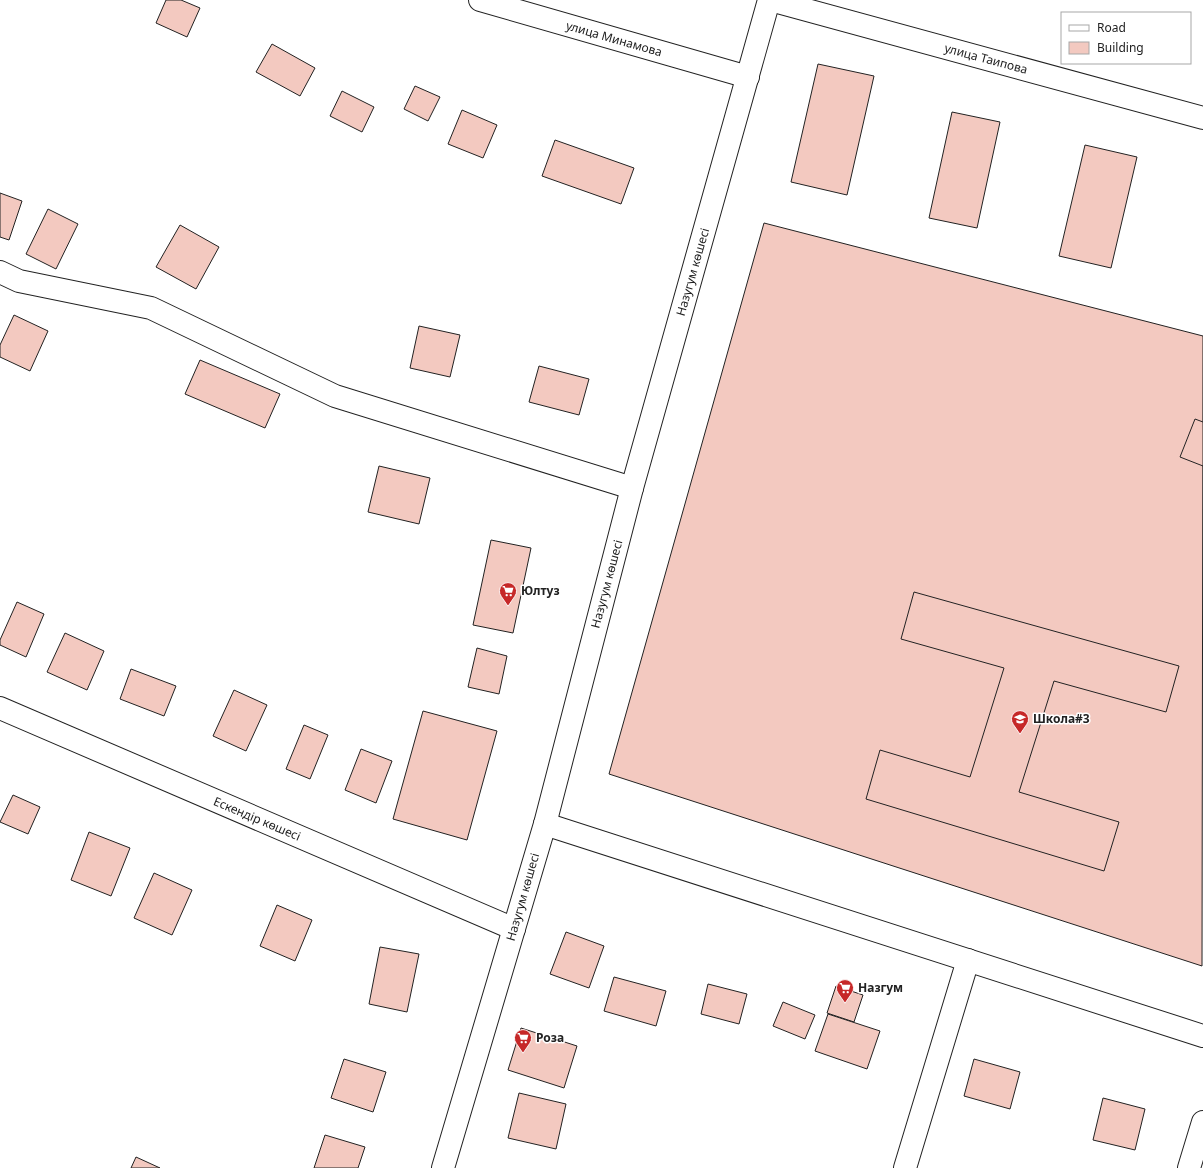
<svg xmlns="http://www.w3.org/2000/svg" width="1203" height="1168" font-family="'Noto Sans',sans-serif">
<rect width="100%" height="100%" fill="#fff"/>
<g fill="#f3c9c0" stroke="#222">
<polygon points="166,0 181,0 200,8 187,37 156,23"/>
<polygon points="272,44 315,68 300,96 256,72"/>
<polygon points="818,64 874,76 847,195 791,182"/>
<polygon points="415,86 440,97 428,121 404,109"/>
<polygon points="342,91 374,107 362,132 330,116"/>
<polygon points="462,110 497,125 483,158 448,144"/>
<polygon points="952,112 1000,122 977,228 929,218"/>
<polygon points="555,140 634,168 621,204 542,176"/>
<polygon points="1085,145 1137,157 1111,268 1059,256"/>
<polygon points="0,193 22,201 9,240 0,237"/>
<polygon points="48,209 78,224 56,269 26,254"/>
<polygon points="764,223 1203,336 1202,966 609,774"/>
<polygon points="180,225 219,247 196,289 156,267"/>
<polygon points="14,315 48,331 30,371 0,357 0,345"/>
<polygon points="419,326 460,335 450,377 410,368"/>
<polygon points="200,360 280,394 265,428 185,394"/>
<polygon points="539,366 589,379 579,415 529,402"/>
<polygon points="1195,419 1203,422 1203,466 1180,457"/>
<polygon points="379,466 430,478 419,524 368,512"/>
<polygon points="491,540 531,548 513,633 473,625"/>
<polygon points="914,592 1179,666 1166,712 1054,681 1019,792 1119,822 1104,871 866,799 880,750 970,777 1004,668 901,639"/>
<polygon points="17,602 44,614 26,657 0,645 0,640"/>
<polygon points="65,633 104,651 87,690 47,672"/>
<polygon points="477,648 507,656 499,694 468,687"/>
<polygon points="131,669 176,686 164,716 120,699"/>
<polygon points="234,690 267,705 246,751 213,736"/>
<polygon points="423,711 497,731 467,840 393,819"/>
<polygon points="304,725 328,735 310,779 286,769"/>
<polygon points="361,749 392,761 376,803 345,790"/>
<polygon points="13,795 40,807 28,834 0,822"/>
<polygon points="89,832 130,848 111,896 71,880"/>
<polygon points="154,873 192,890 172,935 134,918"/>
<polygon points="277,905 312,920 295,961 260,946"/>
<polygon points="566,932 604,946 589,988 550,974"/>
<polygon points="380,947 419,954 407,1012 369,1004"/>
<polygon points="614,977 666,991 656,1026 604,1011"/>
<polygon points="708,984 747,994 739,1024 701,1014"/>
<polygon points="836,986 863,995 854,1022 827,1013"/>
<polygon points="783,1002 815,1015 805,1039 773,1026"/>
<polygon points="828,1014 880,1031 867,1069 815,1051"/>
<polygon points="521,1028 577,1046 564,1088 508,1070"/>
<polygon points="344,1059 386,1072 373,1112 331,1098"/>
<polygon points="974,1059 1020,1072 1010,1109 964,1096"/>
<polygon points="519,1093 566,1104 556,1149 508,1138"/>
<polygon points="1103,1098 1145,1109 1135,1150 1093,1140"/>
<polygon points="325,1135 365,1147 358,1168 314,1168"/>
<polygon points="136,1157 160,1168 131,1168"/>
</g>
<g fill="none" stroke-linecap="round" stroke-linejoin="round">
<g stroke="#222" stroke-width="24">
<g id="minor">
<polyline points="480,0 748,77"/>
<polyline points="770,0 1203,118"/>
<polyline points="0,272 19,281 151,308 335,396 632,488"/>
<polyline points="0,708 514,929"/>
<polyline points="545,824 1203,1036"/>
<polyline points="443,1168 545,824 632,488 769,0"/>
<polyline points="905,1168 968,960"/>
<polyline points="1189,1168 1203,1122"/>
</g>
</g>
<use href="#minor" stroke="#fff" stroke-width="22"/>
</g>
<defs>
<g id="supermarket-pin" transform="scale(0.9)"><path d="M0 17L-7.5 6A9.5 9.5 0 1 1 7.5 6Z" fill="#c62828" stroke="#fff"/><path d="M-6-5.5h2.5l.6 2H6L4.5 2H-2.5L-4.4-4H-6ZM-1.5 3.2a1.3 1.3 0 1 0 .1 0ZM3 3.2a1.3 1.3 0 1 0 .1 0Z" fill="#fff"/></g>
<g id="school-pin" transform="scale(0.9)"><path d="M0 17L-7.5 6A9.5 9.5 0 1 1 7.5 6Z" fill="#c62828" stroke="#fff"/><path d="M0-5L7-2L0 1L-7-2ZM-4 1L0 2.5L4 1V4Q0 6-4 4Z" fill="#fff"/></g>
</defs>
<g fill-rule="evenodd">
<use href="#supermarket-pin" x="508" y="591"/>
<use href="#school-pin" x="1020" y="719"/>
<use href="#supermarket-pin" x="845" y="988"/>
<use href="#supermarket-pin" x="523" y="1038"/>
</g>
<g text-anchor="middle" stroke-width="3" stroke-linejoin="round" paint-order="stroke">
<g font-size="12" fill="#222" stroke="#fff">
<text transform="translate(614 39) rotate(16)" y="4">улица Минамова</text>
<text transform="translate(986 59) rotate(15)" y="4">улица Таипова</text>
<text transform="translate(693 272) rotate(-74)" y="4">Назугум көшесі</text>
<text transform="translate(607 584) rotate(-75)" y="4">Назугум көшесі</text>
<text transform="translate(257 819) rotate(23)" y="4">Ескендір көшесі</text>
<text transform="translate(523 897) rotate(-74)" y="4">Назугум көшесі</text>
</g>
<g font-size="12" font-weight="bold" fill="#222" stroke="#fff" text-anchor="start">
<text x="521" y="595">Юлтуз</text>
<text x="1033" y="723">Школа#3</text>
<text x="858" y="992">Назгум</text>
<text x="536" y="1042">Роза</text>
</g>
</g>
<rect x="1061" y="12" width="130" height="52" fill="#ffffff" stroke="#a7a7a7"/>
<rect x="1069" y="25" width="20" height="6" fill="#ffffff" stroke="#a7a7a7"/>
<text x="1097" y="32" font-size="12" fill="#222222">Road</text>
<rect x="1069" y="42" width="20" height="12" fill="#f3c9c0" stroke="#a7a7a7"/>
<text x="1097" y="52" font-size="12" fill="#222222">Building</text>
</svg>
